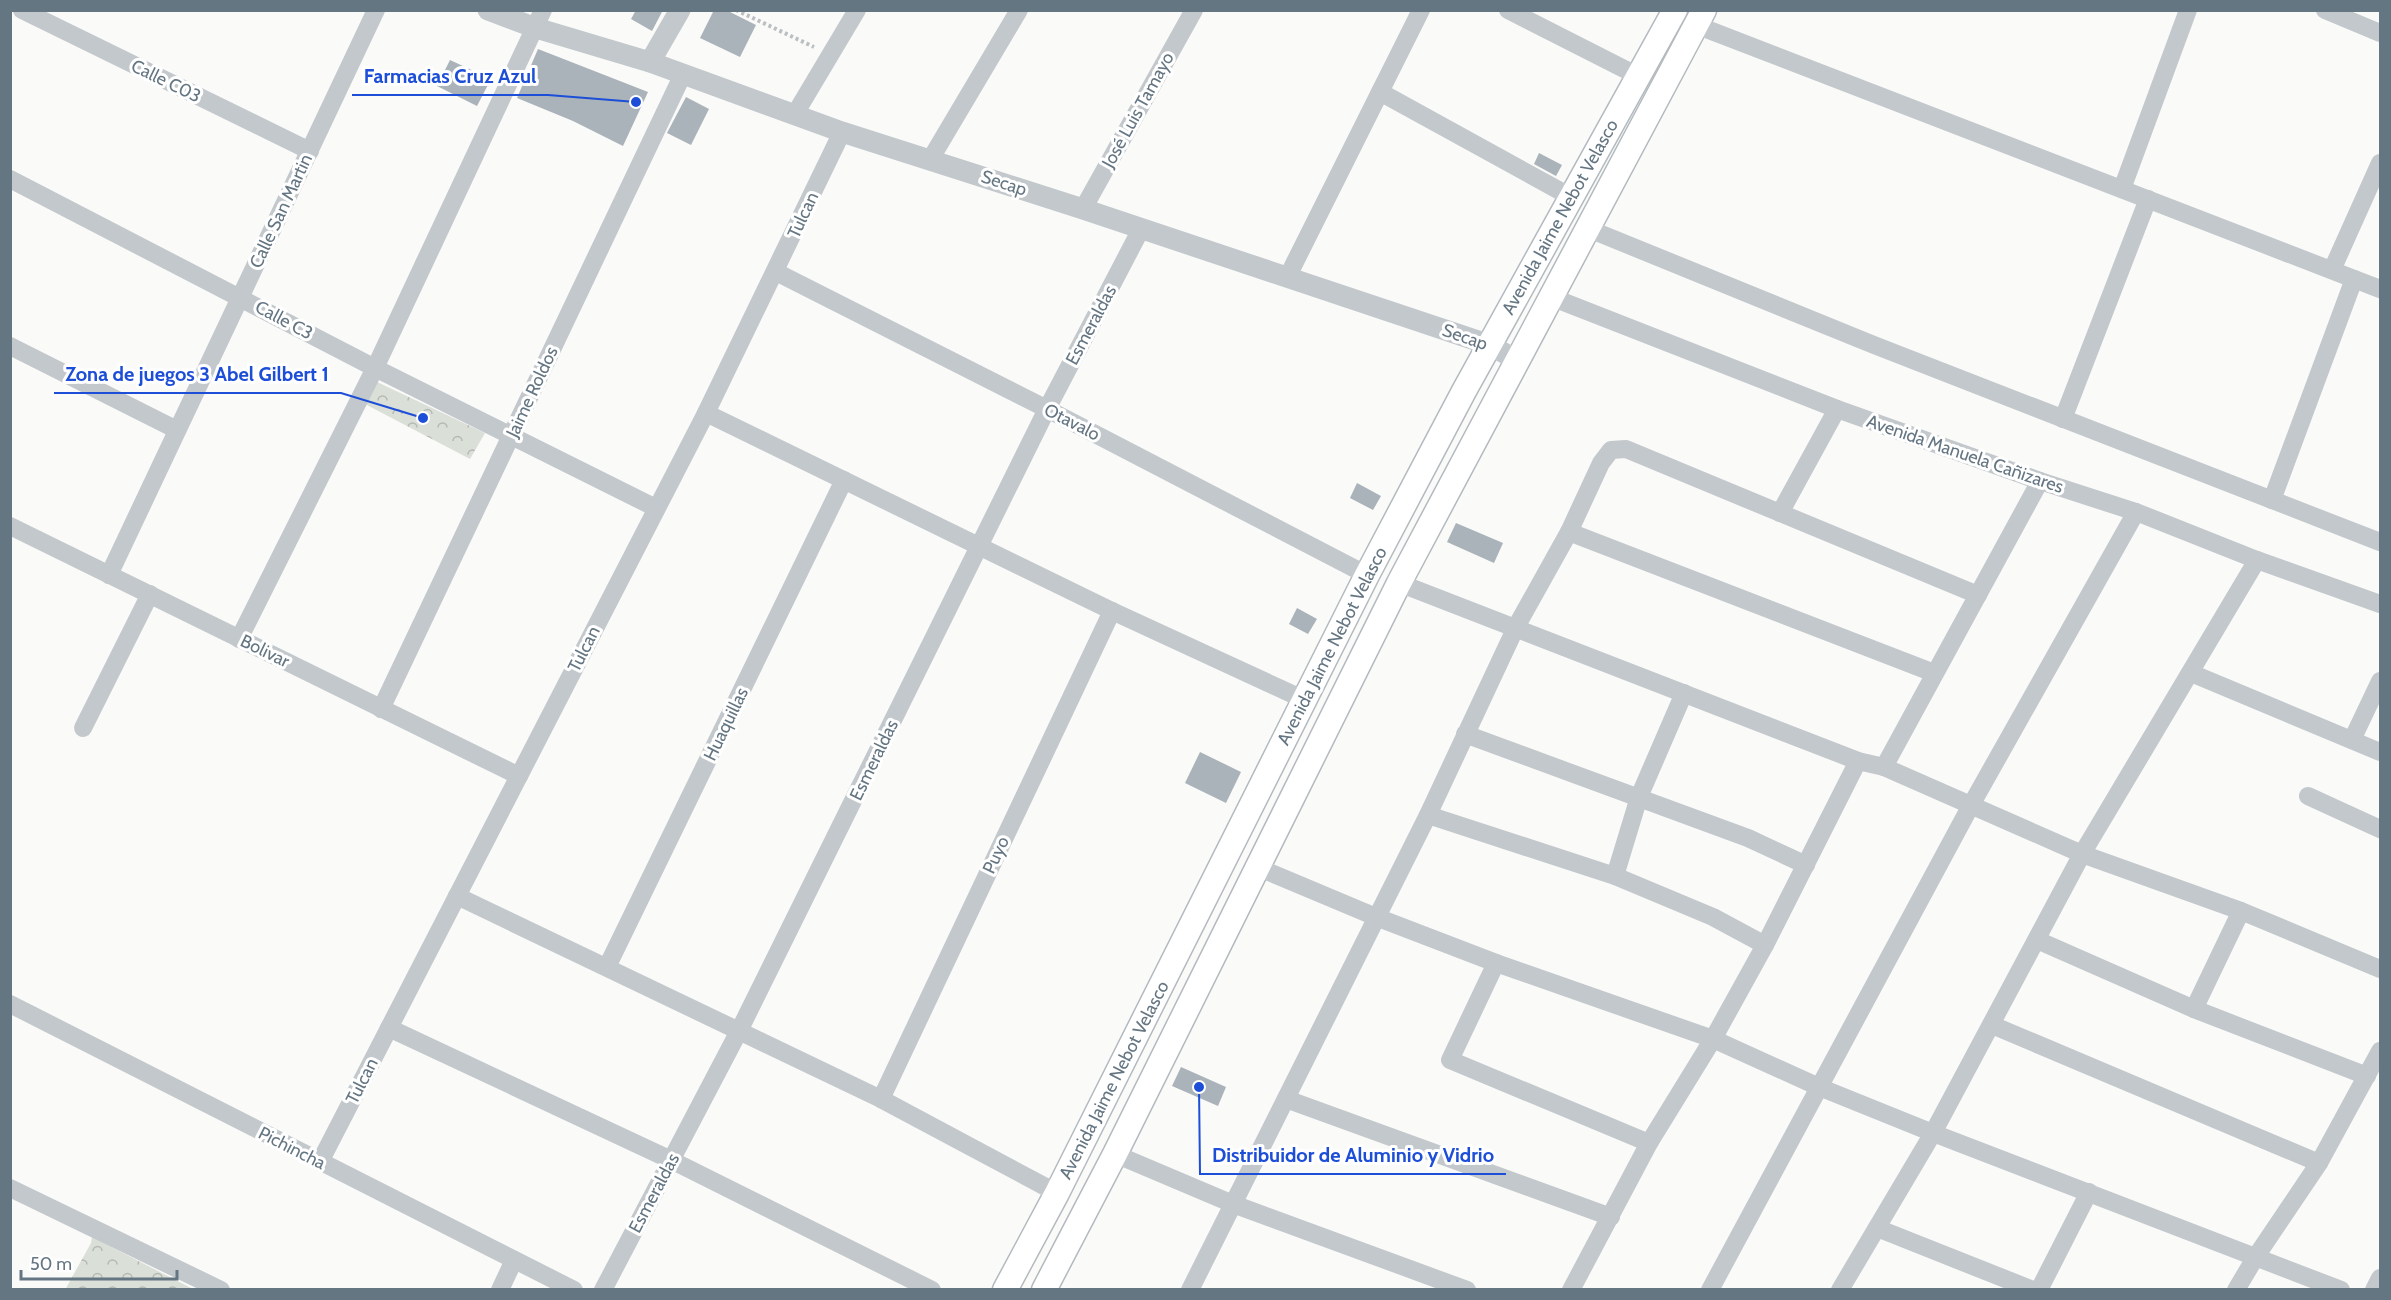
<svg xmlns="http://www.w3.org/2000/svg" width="2391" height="1300" font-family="Cabin,sans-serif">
<defs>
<pattern id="forest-crowns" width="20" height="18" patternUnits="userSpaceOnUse" patternTransform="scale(1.5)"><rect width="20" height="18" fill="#dadfd7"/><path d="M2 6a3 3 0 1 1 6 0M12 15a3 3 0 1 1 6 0" fill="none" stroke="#b4b9b4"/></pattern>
</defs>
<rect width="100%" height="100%" fill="#fafaf8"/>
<g fill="url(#forest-crowns)">
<polygon points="375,381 485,433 470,459 363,403"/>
<polygon points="92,1237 193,1289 65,1290 91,1243"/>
</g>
<g fill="#aab3b9">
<polygon points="636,10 663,10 652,31 631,19"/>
<polygon points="714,10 726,10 756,25 740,57 700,38"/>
<polygon points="538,49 648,92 623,146 573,121 517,98"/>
<polygon points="450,60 491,79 477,106 437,86"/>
<polygon points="686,97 709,109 691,145 667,133"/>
<polygon points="1539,153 1562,165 1556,176 1534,164"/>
<polygon points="1357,483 1381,496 1373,510 1350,498"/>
<polygon points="1456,523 1503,543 1494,563 1447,542"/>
<polygon points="1297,608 1317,619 1308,634 1289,624"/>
<polygon points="1200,752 1241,772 1226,803 1185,783"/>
<polygon points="1181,1067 1226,1087 1218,1106 1172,1086"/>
</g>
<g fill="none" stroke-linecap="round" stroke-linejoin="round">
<g stroke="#b3babf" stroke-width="27">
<g id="secondary">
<polyline points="1005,1290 1057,1193 1367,575 1464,391 1675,10"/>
<polyline points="1044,1290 1115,1154 1399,583 1704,10"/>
</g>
</g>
<polyline stroke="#bbbfc2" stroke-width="4" stroke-dasharray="3 3" stroke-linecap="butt" points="736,10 814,47"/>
<g stroke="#c3c8cc" stroke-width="18">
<polyline points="22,10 310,151"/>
<polyline points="1508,10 1638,76"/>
<polyline points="2325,10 2380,33"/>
<polyline points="1696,25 2380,289"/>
<polyline points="1380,92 1571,197"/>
<polyline points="795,114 857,10"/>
<polyline points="930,160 1019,10"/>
<polyline points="10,179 375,368 656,508"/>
<polyline points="2122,189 2188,10"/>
<polyline points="1083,209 1194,10"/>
<polyline points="1589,229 1874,345 2380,542"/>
<polyline points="2332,270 2380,163"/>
<polyline points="776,272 1047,409 1367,575"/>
<polyline points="1287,278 1421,10"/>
<polyline points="1551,297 1837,409 2040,481 2136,512 2257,560 2380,604"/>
<polyline points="10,346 177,430"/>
<polyline points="706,413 1112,611 1305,700"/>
<polyline points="2063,419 2148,199"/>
<polyline points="2272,500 2354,279"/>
<polyline points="1780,513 1837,409"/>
<polyline points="10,526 519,776"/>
<polyline points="1569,532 1934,673"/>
<polyline points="109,575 376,10"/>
<polyline points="1399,583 1858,761 1884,767 2082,854 2241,911 2380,969"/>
<polyline points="239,639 375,368 543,10"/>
<polyline points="2191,673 2380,752"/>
<polyline points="381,709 683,74"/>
<polyline points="83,728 150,594"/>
<polyline points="1465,734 1748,838 1806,865"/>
<polyline points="2352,740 2380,681"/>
<polyline points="1884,767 2040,481"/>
<polyline points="2308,796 2380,829"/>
<polyline points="1428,815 1615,876 1713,917 1765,945"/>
<polyline points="1257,867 1376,917 1496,963 1713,1039 1819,1087 1933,1133 2341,1290"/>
<polyline points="1615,876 1639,797 1684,693"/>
<polyline points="457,896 881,1099 1057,1193"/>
<polyline points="2037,940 2194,1009 2367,1076"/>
<polyline points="1496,963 1450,1060 1649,1143"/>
<polyline points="607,967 844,480"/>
<polyline points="10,1004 574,1290"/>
<polyline points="2194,1009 2241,911"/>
<polyline points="1992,1025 2319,1163"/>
<polyline points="389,1028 671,1160 932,1290"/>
<polyline points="881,1099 1112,611"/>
<polyline points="1286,1099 1611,1217"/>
<polyline points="1115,1154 1233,1204 1467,1290"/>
<polyline points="320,1162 706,413 842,132"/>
<polyline points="10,1188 221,1290"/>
<polyline points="1877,1228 2033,1290"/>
<polyline points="500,1290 514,1260"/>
<polyline points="603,1290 739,1031 1047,409 1141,229"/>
<polyline points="1190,1290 1428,815 1516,627 1569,532 1601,463 1611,450 1626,449 1978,595"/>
<polyline points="1571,1290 1649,1143 1713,1039 1765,945 1858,761"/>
<polyline points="1710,1290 1970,807 2136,512"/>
<polyline points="1840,1290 1933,1133 2082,854 2257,560"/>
<polyline points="2039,1290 2089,1192"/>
<polyline points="2236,1290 2255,1258 2319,1163 2380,1051"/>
<polyline points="2374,1290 2380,1278"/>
</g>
<g stroke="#c3c8cc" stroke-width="21">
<polyline points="488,10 536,28 650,62 842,132 1083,209 1490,345 1518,361"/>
<polyline points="650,62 680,10"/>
</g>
<use href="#secondary" stroke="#fff" stroke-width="24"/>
</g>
<g text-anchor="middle" stroke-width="6" stroke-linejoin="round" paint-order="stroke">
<g font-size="18" fill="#657683" stroke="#fff">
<text transform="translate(166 81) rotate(26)" y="6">Calle C03</text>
<text transform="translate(1138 110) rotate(-61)" y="6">José Luis Tamayo</text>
<text transform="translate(1004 183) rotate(18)" y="6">Secap</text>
<text transform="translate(281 211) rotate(-65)" y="6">Calle San Martin</text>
<text transform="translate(803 215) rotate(-65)" y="6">Tulcan</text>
<text transform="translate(1560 217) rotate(-61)" y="6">Avenida Jaime Nebot Velasco</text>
<text transform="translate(284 320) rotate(28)" y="6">Calle C3</text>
<text transform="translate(1091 325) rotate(-62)" y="6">Esmeraldas</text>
<text transform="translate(1465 337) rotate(19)" y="6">Secap</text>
<text transform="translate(532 392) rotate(-65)" y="6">Jaime Roldos</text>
<text transform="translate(1072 422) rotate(27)" y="6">Otavalo</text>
<text transform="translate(1965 454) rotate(19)" y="6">Avenida Manuela Cañizares</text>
<text transform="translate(1332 646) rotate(-63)" y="6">Avenida Jaime Nebot Velasco</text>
<text transform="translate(584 649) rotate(-63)" y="6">Tulcan</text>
<text transform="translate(265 651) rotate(26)" y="6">Bolivar</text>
<text transform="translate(726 724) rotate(-64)" y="6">Huaquillas</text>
<text transform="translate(874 760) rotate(-64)" y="6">Esmeraldas</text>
<text transform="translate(996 855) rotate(-65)" y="6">Puyo</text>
<text transform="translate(1114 1080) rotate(-63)" y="6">Avenida Jaime Nebot Velasco</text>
<text transform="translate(362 1081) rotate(-63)" y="6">Tulcan</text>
<text transform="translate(292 1148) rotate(27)" y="6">Pichincha</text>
<text transform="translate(654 1193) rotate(-62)" y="6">Esmeraldas</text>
</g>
</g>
<path fill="none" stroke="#1d4ed8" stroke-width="2" d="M636 102L548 95H352M423 418L341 393H54M1199 1087L1200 1174H1506"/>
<g fill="#1d4ed8" stroke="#fff" stroke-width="2">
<circle cx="636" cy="102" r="6"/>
<circle cx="423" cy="418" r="6"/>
<circle cx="1199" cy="1087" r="6"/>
</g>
<g font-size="20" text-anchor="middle" font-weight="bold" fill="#1d4ed8" stroke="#fff" stroke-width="6" stroke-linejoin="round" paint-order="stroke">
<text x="450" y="83">Farmacias Cruz Azul</text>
<text x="197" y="381">Zona de juegos 3 Abel Gilbert 1</text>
<text x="1353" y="1162">Distribuidor de Aluminio y Vidrio</text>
</g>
<rect width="2391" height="1300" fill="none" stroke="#657683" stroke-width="24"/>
<path d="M21 1270v9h156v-9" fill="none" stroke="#657683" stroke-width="3"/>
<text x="30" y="1270" font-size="18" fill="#657683" stroke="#ffffff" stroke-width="4.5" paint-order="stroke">50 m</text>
</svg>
